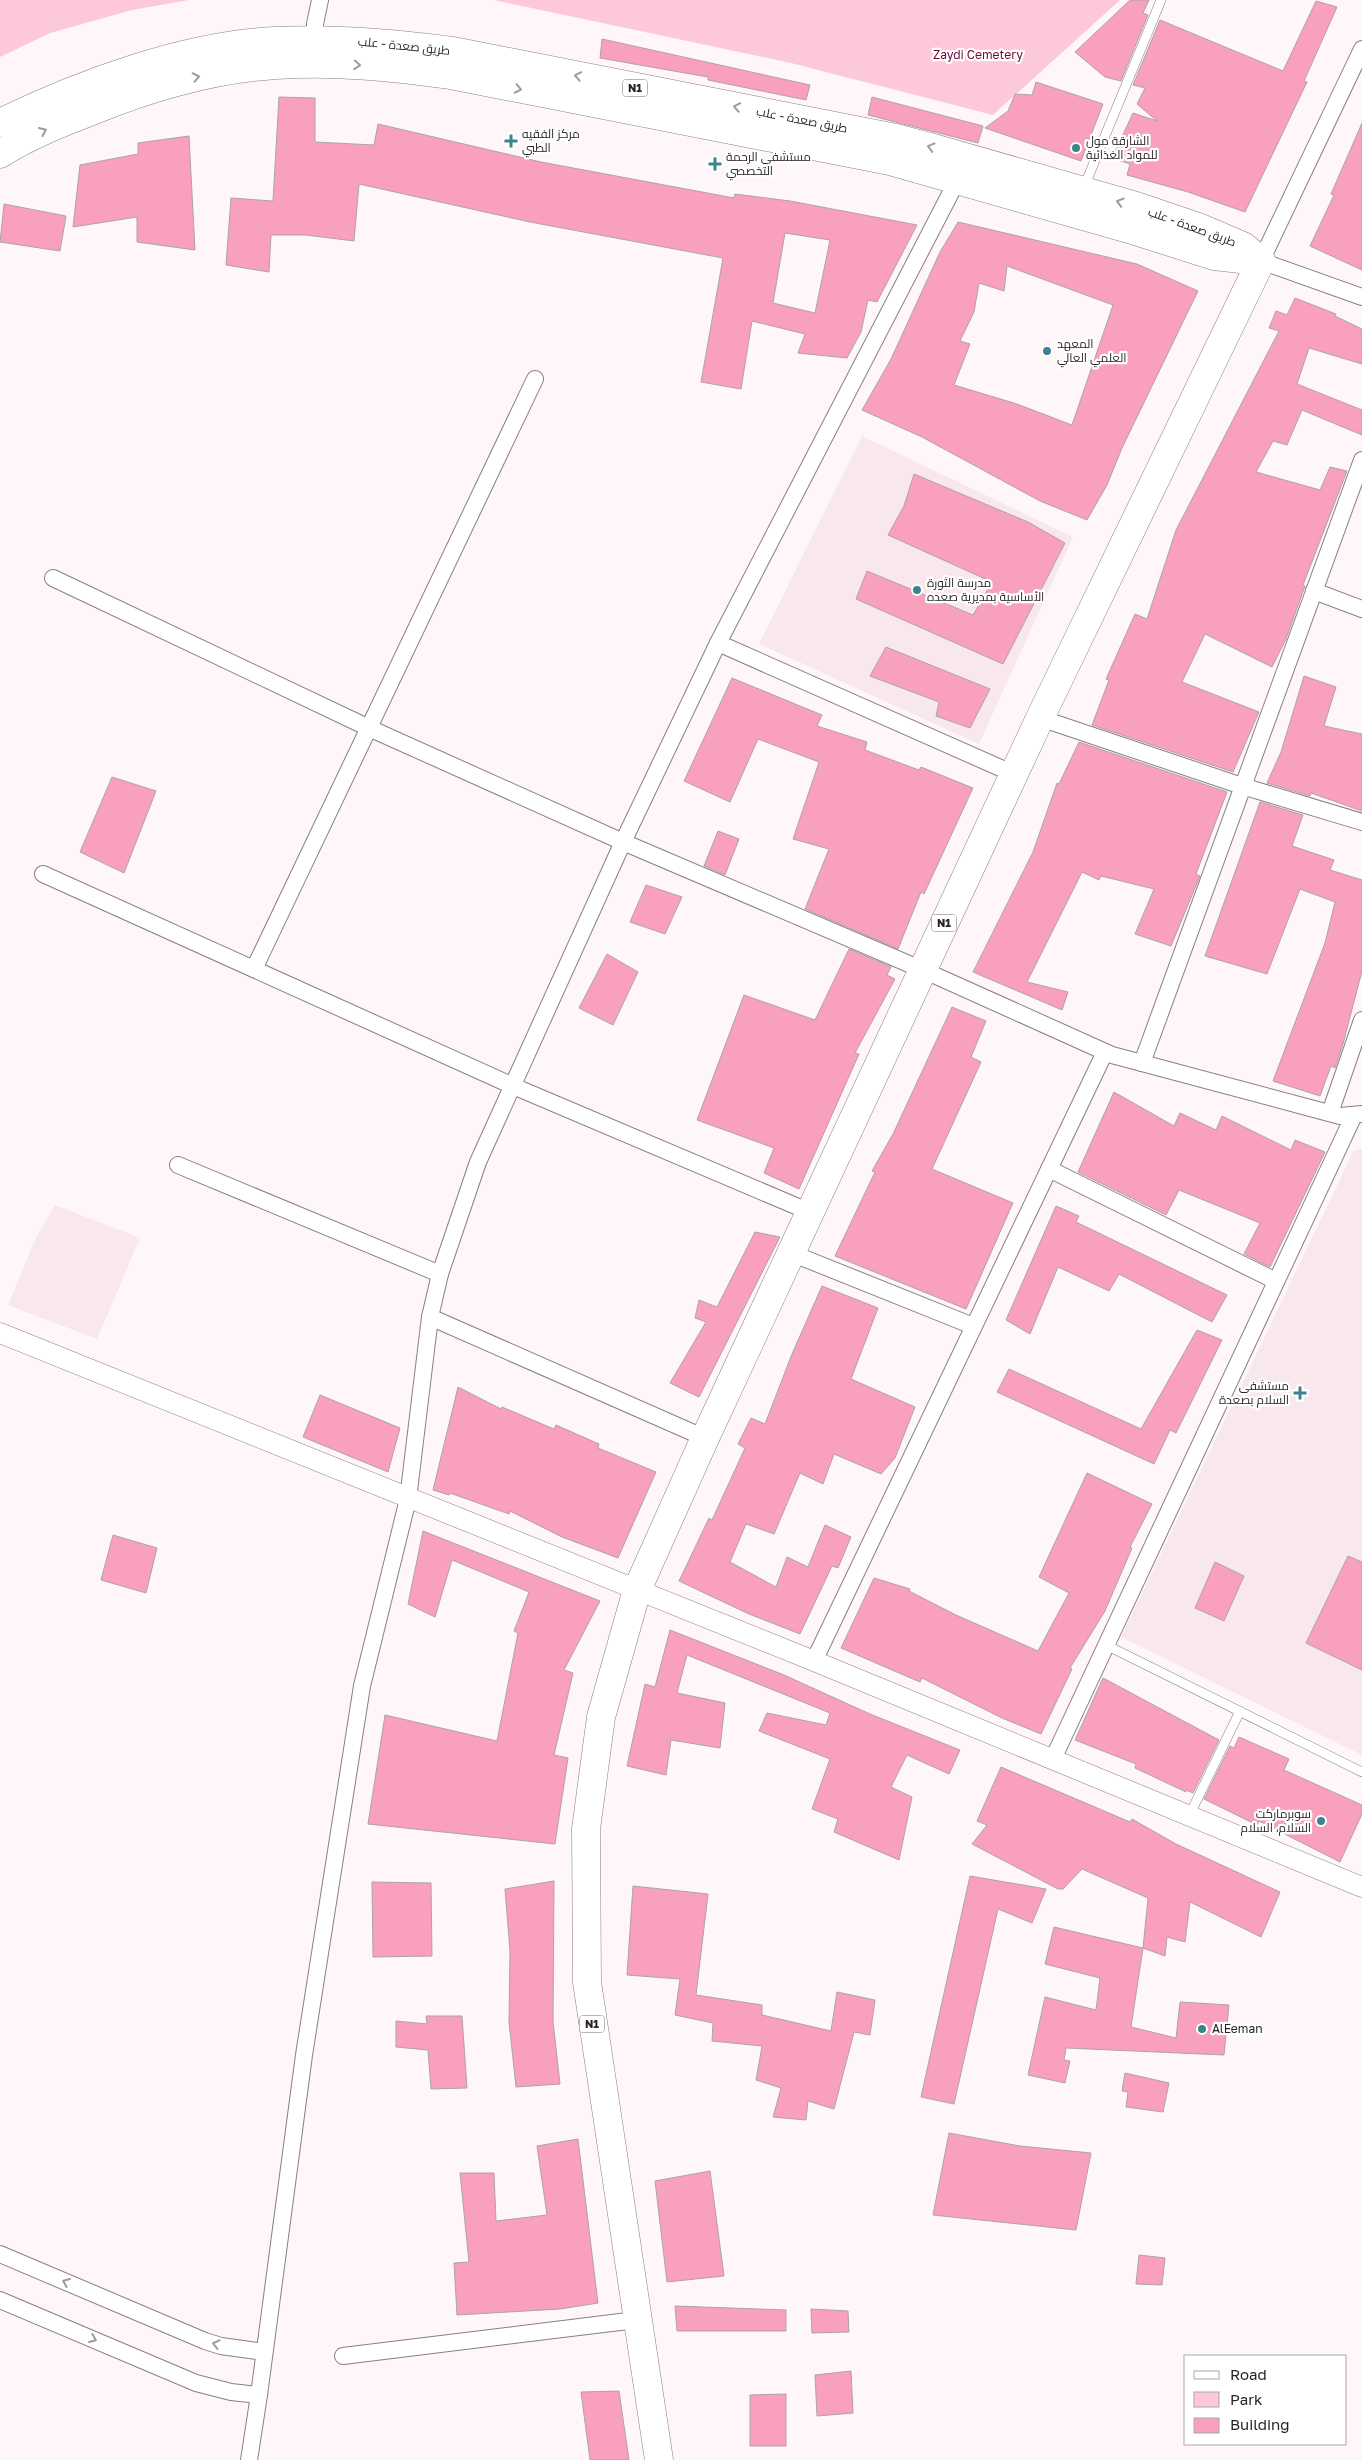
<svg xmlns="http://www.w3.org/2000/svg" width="1362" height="2460" font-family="'Golos Text',Cairo,sans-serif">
<rect width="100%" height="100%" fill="#fff6f8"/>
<g fill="#f8e8ed">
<polygon points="862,436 1073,537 979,744 759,644"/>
<polygon points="1354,1150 1362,1150 1362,1755 1121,1637"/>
<polygon points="55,1205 140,1238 97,1339 8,1305 35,1240"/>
</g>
<g fill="#fdc8d7">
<polygon points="0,0 189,0 132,10 50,33 0,57"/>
<polygon points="494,0 1120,0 993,115 791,63"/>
</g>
<g fill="#f8a0bc" stroke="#aea3a6" fill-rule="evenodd">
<polygon points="1130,0 1149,0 1143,13 1148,15 1121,81 1105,77 1075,52"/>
<polygon points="1316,1 1337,7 1304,81 1307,82 1245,212 1188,192 1127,175 1130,164 1112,158 1133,113 1157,121 1137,104 1145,88 1133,85 1160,20 1283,71"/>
<polygon points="602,39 810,85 806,100 708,80 708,77 600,58"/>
<polygon points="1036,82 1103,104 1081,161 985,128 1008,111 1015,94 1032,95"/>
<path d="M 279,97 L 315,98 L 315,142 L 374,145 L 378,124 L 541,162 L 734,198 L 735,194 L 790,201 L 917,225 L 877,302 L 868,300 L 861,332 L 847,358 L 798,353 L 805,334 L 752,321 L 741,389 L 701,382 L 723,258 L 530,222 L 359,184 L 354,241 L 306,235 L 271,235 L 269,272 L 226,265 L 231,198 L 273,201 ZM 785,233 L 830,240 L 815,313 L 773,303 Z"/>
<polygon points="872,97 983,126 978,143 868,115"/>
<polygon points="1362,123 1362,270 1310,246 1334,195 1331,194"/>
<polygon points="189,136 195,250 137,242 137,217 73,227 80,165 138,154 138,143"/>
<polygon points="4,204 66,216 60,251 0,242"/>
<path d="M 958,222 L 1137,264 L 1198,291 L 1122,448 L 1107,485 L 1087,520 L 1040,501 L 922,437 L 862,410 L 891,359 L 940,252 ZM 1007,266 L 1113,305 L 1072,425 L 1017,404 L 954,385 L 970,344 L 960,341 L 974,312 L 979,283 L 1004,291 Z"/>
<polygon points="1295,298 1336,314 1335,316 1362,329 1362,364 1309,348 1297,384 1362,410 1362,435 1302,410 1287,445 1273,441 1256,472 1320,490 1330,467 1347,471 1303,585 1305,586 1286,639 1272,667 1205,634 1182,682 1259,712 1233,772 1092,725 1109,680 1106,679 1135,614 1147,619 1176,530 1279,331 1269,328 1276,311 1287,315"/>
<polygon points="914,474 1028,522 1065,543 1003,664 856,599 867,571 973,615 992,582 888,535 904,506"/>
<polygon points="886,647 990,689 970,728 936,716 939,702 870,676"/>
<polygon points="1304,676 1336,687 1324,726 1362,734 1362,811 1311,793 1310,796 1267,783 1281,752"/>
<polygon points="732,678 822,715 817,726 867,742 865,750 919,770 921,767 973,788 924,894 921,892 898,949 805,909 829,849 793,839 819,762 758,739 730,802 684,781"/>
<polygon points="1079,742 1227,792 1196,874 1200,876 1171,946 1135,934 1154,889 1101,876 1099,880 1082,872 1027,982 1068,992 1062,1010 973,972 1033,852 1057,783 1059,784"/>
<polygon points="112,777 156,791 124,873 80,852"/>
<polygon points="1260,802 1303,815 1292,846 1334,860 1330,870 1362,880 1362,971 1343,1044 1335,1068 1331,1066 1320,1096 1273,1081 1325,943 1335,902 1300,889 1267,974 1205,956"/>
<polygon points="718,831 739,839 725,875 704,866"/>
<polygon points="646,885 682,897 665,934 630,922"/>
<polygon points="849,949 891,967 887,975 895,979 855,1053 859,1054 799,1189 764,1173 774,1148 697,1120 744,995 815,1020"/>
<polygon points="607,954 638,972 613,1025 579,1008"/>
<polygon points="952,1007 986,1021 971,1057 981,1062 932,1169 1013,1203 966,1309 835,1256 875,1172 872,1171 893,1134"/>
<polygon points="1114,1092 1174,1126 1180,1113 1216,1130 1222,1116 1291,1150 1295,1140 1325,1152 1270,1267 1244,1254 1260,1223 1179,1190 1166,1215 1078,1172"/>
<polygon points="1056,1206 1079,1216 1076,1222 1227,1295 1212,1322 1119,1274 1109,1291 1058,1267 1030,1334 1006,1320"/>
<polygon points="755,1232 780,1237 699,1397 670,1383 706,1322 695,1318 699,1300 717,1307"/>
<polygon points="822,1286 878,1308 851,1379 915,1407 895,1458 881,1474 834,1454 823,1484 800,1473 774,1534 746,1524 730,1562 776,1587 787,1557 808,1567 825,1525 851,1537 838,1568 832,1566 800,1634 749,1614 679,1581 709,1518 712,1520 745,1448 738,1444 751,1418 765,1424 792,1354"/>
<polygon points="1197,1330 1222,1340 1176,1433 1170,1430 1154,1464 997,1392 1009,1369 1141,1429"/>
<polygon points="458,1387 501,1409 502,1407 554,1429 556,1425 599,1444 598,1448 656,1472 618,1558 562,1537 510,1511 509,1514 450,1493 449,1495 433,1490"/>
<polygon points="320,1395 400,1428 388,1472 303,1437"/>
<polygon points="1087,1473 1152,1504 1130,1547 1132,1548 1105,1611 1070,1668 1072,1669 1041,1734 1002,1718 922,1678 920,1682 841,1648 874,1578 910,1589 909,1591 956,1615 1038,1651 1069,1593 1039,1577"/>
<polygon points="423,1531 600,1601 564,1670 573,1673 554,1755 568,1758 555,1844 368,1824 385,1715 497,1741 518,1633 514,1631 529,1592 452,1560 435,1617 408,1604"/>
<polygon points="113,1535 157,1548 146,1593 101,1580"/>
<polygon points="1348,1556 1362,1562 1362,1670 1306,1643"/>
<polygon points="1215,1562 1244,1576 1224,1621 1195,1608"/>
<polygon points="670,1630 784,1675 870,1714 960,1750 949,1774 907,1755 891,1787 912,1797 899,1860 834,1832 838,1819 812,1809 830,1759 759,1731 767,1713 826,1725 830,1713 687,1655 677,1693 725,1703 720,1748 671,1740 666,1775 627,1766 645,1684 655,1687"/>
<polygon points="1103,1678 1219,1740 1193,1793 1186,1790 1186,1792 1135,1768 1136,1764 1075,1740"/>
<polygon points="1239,1737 1289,1759 1284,1770 1362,1805 1362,1814 1340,1862 1259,1821 1257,1825 1204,1799 1230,1746 1234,1748"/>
<polygon points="1001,1767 1130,1822 1132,1819 1176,1844 1280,1892 1261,1937 1190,1902 1185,1942 1167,1937 1165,1956 1143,1948 1148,1898 1082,1869 1063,1889 1058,1889 972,1844 987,1825 977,1821"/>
<polygon points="970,1876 1046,1889 1032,1923 998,1909 954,2104 921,2097"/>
<polygon points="554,1881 553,2021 560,2084 516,2087 509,2022 510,1951 505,1889"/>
<polygon points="372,1882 431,1883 432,1956 373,1957"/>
<polygon points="633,1886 708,1894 696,1995 762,2005 762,2015 831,2031 837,1992 875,2000 870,2035 854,2032 834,2109 808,2101 806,2120 773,2117 781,2088 756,2080 762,2046 712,2041 713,2023 675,2015 680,1979 627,1975"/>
<polygon points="1054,1927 1143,1948 1131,2027 1176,2038 1180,2002 1229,2005 1224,2055 1066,2048 1064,2060 1070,2061 1065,2083 1028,2075 1045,1997 1096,2010 1100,1978 1045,1964"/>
<polygon points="426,2016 462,2016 467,2088 431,2089 428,2050 396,2047 396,2021 427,2024"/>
<polygon points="1125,2073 1169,2083 1163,2112 1126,2107 1128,2092 1122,2091"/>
<polygon points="949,2133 1020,2146 1091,2153 1076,2230 933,2215"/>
<polygon points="578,2139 598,2303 560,2309 457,2315 454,2263 469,2262 460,2173 494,2173 496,2221 547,2215 537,2146"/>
<polygon points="710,2171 724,2276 667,2282 655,2181"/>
<polygon points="1139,2255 1165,2258 1162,2285 1136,2284"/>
<polygon points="675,2306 786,2310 786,2331 677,2331"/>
<polygon points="811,2309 848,2311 849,2332 812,2333"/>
<polygon points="851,2371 853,2413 817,2416 815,2375"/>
<polygon points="619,2391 629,2460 590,2460 581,2392"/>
<polygon points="786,2394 786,2446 750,2446 750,2395"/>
</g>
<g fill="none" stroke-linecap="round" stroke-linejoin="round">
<g stroke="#897f82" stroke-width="10">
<g id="service">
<polyline points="1084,187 1161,0"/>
<polyline points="1106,1645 1362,1772"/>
<polyline points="1189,1816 1240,1711"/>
</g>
</g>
<g stroke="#897f82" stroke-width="18">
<g id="minor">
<polyline points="315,47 315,24 320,0"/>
<polyline points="1362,49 1261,261 1362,297"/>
<polyline points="53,578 369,728 623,842 923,970 1112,1055 1340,1116 1362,1114"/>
<polyline points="1314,591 1362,609"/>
<polyline points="718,643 1014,774"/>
<polyline points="1040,718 1242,786 1362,822"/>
<polyline points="43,874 513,1086 810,1212"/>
<polyline points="254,969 535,379"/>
<polyline points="1142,1063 1362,460"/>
<polyline points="1330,1113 1362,1020"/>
<polyline points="178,1165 440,1274"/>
<polyline points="1049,1169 1276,1281"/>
<polyline points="791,1253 973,1326"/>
<polyline points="430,1317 705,1438"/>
<polyline points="814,1661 1105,1052"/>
<polyline points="1053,1759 1354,1115"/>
<polyline points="0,2254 205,2341 221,2346 264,2352"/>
<polyline points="0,2300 196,2383 231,2392 259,2395"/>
<polyline points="343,2356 636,2320"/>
<polyline points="249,2460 259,2395 304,2055 362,1686 408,1499 430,1317 440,1274 478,1162 623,842 718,643 961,173"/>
</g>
</g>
<g stroke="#897f82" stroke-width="21">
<polyline id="tertiary" points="0,1333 814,1661 1362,1887"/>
</g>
<g stroke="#897f82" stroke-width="29">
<g id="trunk">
<path d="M 0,123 C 80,84 186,45 275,41 C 335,38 394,43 453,51 L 896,138 L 930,147 L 1136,206 L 1201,228 L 1243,246 L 1261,261"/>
<path d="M 0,154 C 28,136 61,123 92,111 C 151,87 213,69 276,65 C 334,61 392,67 450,75 L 890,161 L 1129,229 L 1214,256 L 1259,261"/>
<polyline points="659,2460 587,1982 586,1829 601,1717 637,1590 705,1438 1040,718 1261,261"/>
</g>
</g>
<use href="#service" stroke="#fff" stroke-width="9"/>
<use href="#minor" stroke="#fff" stroke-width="16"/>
<use href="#tertiary" stroke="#fff" stroke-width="20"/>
<use href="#trunk" stroke="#fff" stroke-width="28"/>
</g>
<defs><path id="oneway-chevron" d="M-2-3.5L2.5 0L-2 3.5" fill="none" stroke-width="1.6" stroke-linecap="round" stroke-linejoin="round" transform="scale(1.25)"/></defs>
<g stroke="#9e9c9d">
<use href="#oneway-chevron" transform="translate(357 65) rotate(4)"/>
<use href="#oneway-chevron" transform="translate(578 76) rotate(-169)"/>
<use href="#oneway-chevron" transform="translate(196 77) rotate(-12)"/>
<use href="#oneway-chevron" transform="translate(518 89) rotate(12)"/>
<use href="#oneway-chevron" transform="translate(737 107) rotate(-169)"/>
<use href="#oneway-chevron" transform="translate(43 131) rotate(-24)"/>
<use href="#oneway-chevron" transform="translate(931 147) rotate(-165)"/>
<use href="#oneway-chevron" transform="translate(1120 202) rotate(-164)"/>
<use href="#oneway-chevron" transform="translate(66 2282) rotate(-157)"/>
<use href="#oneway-chevron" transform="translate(93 2339) rotate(23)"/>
<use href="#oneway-chevron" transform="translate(216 2344) rotate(-166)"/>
</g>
<g fill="#3d838e" stroke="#fff" stroke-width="2">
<path d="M508.5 133.5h5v5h5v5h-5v5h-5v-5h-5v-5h5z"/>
<circle cx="1076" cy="148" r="5"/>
<path d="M712.5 156.5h5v5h5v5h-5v5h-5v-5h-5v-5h5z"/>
<circle cx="1047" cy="351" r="5"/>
<circle cx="917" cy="590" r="5"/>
<path d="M1297.5 1385.5h5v5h5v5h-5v5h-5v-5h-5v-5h5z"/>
<circle cx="1321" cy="1821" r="5"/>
<circle cx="1202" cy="2029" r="5"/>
</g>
<g text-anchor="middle" stroke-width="4.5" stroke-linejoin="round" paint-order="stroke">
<g fill="#fff" stroke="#686666" stroke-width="1">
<rect x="622.5" y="79.5" width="25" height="17" rx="4"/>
<rect x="931.5" y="914.5" width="25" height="17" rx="4"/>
<rect x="579.5" y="2015.5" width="25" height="17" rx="4"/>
</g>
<g font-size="11" font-weight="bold" fill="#282425">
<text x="635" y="92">N1</text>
<text x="944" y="927">N1</text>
<text x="592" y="2028">N1</text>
</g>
<g font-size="12" fill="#282425" stroke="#fff">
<text transform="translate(404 46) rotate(6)" y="4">طريق صعدة - علب</text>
<text transform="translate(802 120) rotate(11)" y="4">طريق صعدة - علب</text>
<text transform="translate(1192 227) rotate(20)" y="4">طريق صعدة - علب</text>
</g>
<g font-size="12" fill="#71083b" stroke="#fff">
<text x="978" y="59">Zaydi Cemetery</text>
</g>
<g font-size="12" fill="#282425" stroke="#fff" text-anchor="start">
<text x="522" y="138">مركز الفقيه<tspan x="522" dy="14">الطبي</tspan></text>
<text x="1086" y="145">الشارقة مول<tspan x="1086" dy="14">للمواد الغذائية</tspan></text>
<text x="726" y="161">مستشفى الرحمة<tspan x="726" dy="14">التخصصي</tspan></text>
<text x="1057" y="348">المعهد<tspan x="1057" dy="14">العلمي العالي</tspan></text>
<text x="927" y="587">مدرسة الثورة<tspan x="927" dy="14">الأساسية بمديرية صعده</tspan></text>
<text x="1289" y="1390" text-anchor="end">مستشفى<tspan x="1289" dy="14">السلام بصعدة</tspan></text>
<text x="1311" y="1818" text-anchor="end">سوبرماركت<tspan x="1311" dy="14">السلام، السلام</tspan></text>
<text x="1212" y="2033">AlEeman</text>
</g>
</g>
<rect x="1184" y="2355" width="162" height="90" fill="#ffffff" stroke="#a9a7a8"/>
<rect x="1194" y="2371" width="25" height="8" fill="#ffffff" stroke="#a9a7a8"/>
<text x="1230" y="2380" font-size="15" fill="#282425">Road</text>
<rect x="1194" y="2392" width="25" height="15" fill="#fdc8d7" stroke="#a9a7a8"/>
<text x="1230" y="2405" font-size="15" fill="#282425">Park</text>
<rect x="1194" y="2418" width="25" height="15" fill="#f8a0bc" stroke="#a9a7a8"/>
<text x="1230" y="2430" font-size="15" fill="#282425">Building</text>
</svg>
